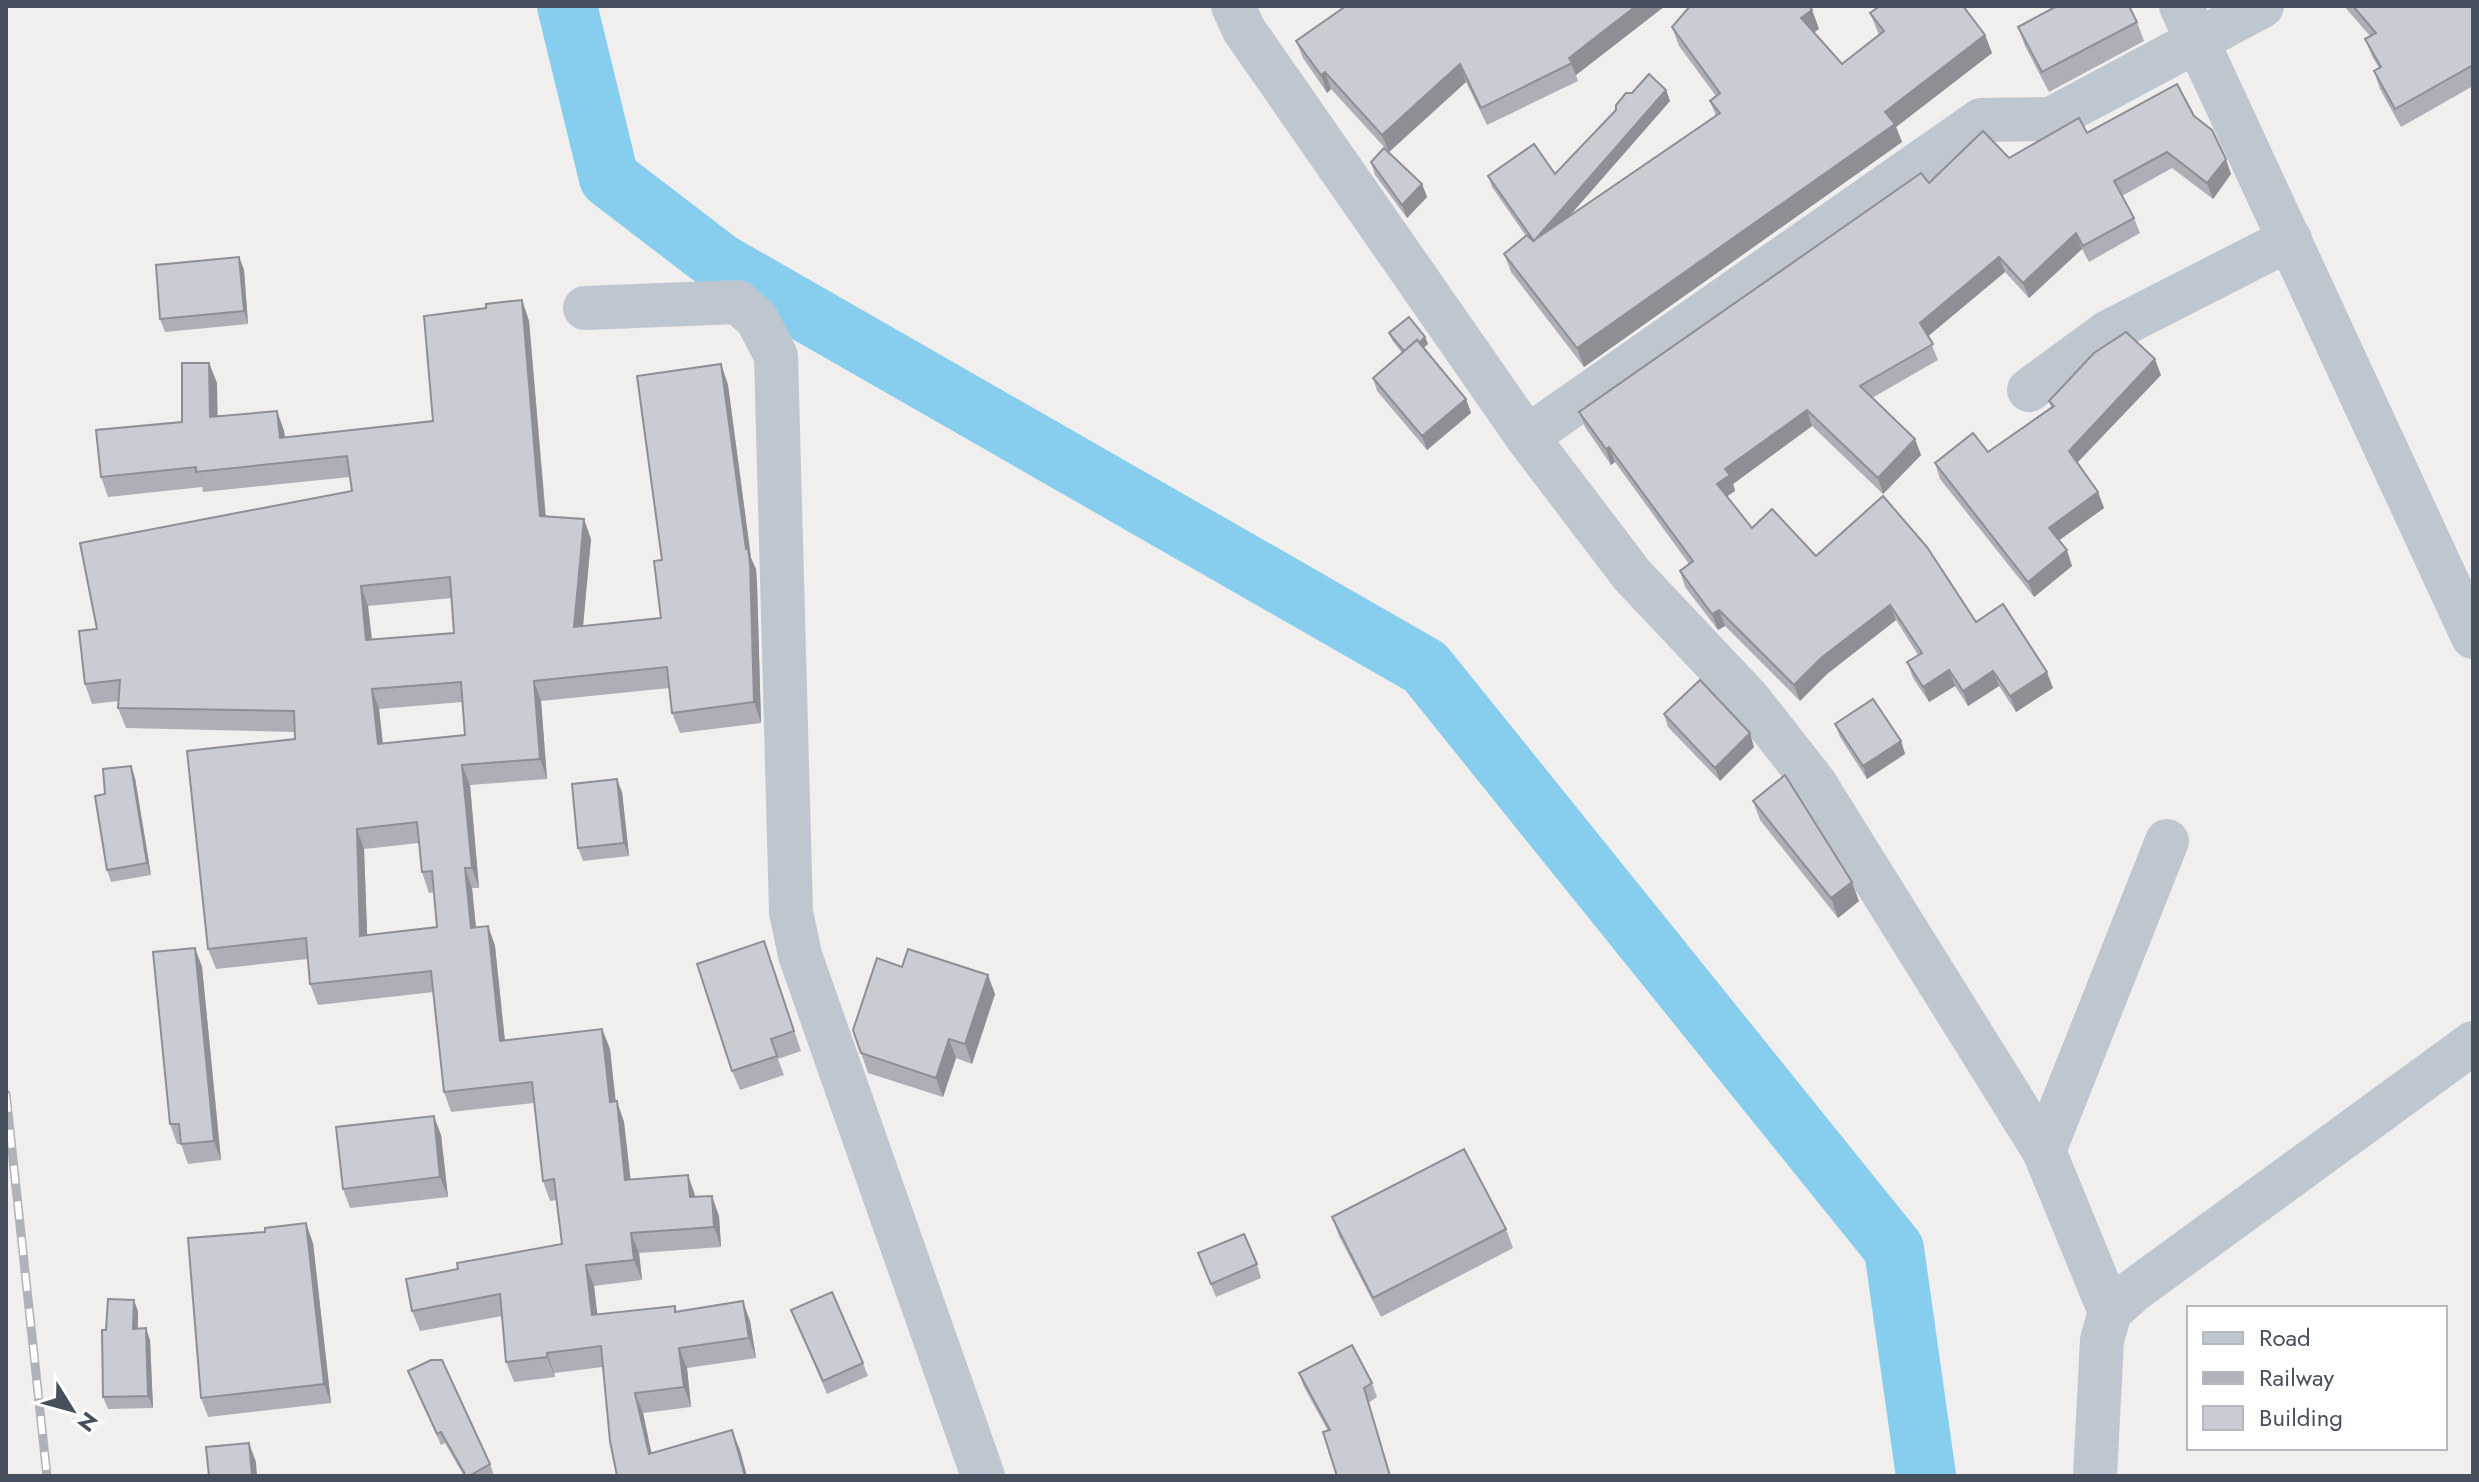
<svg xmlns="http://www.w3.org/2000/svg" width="2479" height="1482" font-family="Jost,sans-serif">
<rect width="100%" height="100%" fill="#f1eeee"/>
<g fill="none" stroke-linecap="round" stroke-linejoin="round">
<polyline stroke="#87ceee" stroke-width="60" points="567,6 609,178 720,263 1425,667 1894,1249 1926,1476"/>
<g stroke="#bec6d0" stroke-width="44">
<polyline points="1233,6 1244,30 1527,437 1632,575 1748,698 1814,782 2044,1151"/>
<polyline points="2181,6 2473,637"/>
<polyline points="585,308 738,302 757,319 776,356 791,912 800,955 983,1476"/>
<polyline points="2029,390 2108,332 2290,239"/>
<polyline points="1527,437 1981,120 2051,119 2262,6"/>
<polyline points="2110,1312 2044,1151 2167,841"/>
<polyline points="2095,1476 2102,1340 2110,1312 2133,1291 2473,1043"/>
</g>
<g stroke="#b0b2b9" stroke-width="9">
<polyline id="rail" points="6,1094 47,1476"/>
</g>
<use href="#rail" stroke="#fff" stroke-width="6" stroke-dasharray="18" stroke-linecap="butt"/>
</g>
<g fill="#aeafb6" fill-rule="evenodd">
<polygon points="1665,6 1576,75 1578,81 1487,125 1466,82 1389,152 1422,184 1427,197 1407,218 1375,175 1371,162 1386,149 1331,89 1327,93 1303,58 1296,41"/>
<polygon points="2344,6 2473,6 2473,86 2401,127 2380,89 2374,71 2379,68 2372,56 2365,39 2370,36"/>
<polygon points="1812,10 1819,29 1814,32 1842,64 1879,35 1870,13 1985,35 1992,53 1896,127 1902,142 1584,367 1511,272 1504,254 1526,236 1492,187 1488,176 1555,174 1666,90 1670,101 1569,216 1716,116 1710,101 1716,96 1679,46 1672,27"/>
<polygon points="2137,22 2144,41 2049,92 2025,46 2018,27"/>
<polygon points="2194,116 2231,174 2213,199 2172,168 2122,196 2134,218 2140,233 2089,262 2082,249 2029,298 2005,272 1928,336 1938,360 1872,398 1915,439 1921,455 1883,494 1812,426 1733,484 1735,491 1727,496 1752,528 1976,622 2053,688 2016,712 1999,686 1968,706 1955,686 1929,702 1913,678 1907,662 1918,655 1896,620 1827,674 1800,701 1725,626 1718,630 1685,587 1680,571 1689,564 1615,462 1611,465 1585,427 1579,412 1929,183 2087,133"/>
<polygon points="239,257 244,270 248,324 165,332 160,319"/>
<path d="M 522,300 L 529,321 L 546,516 L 591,539 L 583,626 L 661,618 L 662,560 L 721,364 L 728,385 L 751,558 L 756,569 L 757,583 L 761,723 L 680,733 L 672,713 L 669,688 L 541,701 L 547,779 L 470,785 L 479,888 L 472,888 L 476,928 L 488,926 L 495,946 L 505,1041 L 602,1029 L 610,1049 L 615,1102 L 624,1122 L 630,1180 L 695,1197 L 719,1216 L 721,1247 L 639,1253 L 642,1280 L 594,1286 L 597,1315 L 675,1306 L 677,1312 L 750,1321 L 756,1358 L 687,1368 L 691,1407 L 643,1413 L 651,1453 L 740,1450 L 617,1476 L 603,1367 L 554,1373 L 555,1377 L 514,1382 L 506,1362 L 502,1316 L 420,1331 L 412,1311 L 458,1269 L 562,1244 L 557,1200 L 550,1201 L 543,1181 L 534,1103 L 451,1112 L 444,1092 L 434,992 L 318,1005 L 310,984 L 308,959 L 216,969 L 208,949 L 295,739 L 294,732 L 126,728 L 118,708 L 119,701 L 92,704 L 85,684 L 97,629 L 352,491 L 350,477 L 203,492 L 202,487 L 108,497 L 101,477 L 182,422 L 209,363 L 217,383 L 217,416 L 277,411 L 284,431 L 285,437 L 433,421 L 486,308 ZM 452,598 L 454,633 L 372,639 L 368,606 ZM 462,702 L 465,735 L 383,744 L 379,709 ZM 419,843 L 422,872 L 429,893 L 434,892 L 437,927 L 367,935 L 364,849 Z"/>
<polygon points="1389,333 1425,337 1428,344 1423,348 1466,399 1471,413 1427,450 1377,391 1373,378 1402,353 1392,340"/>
<polygon points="2161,375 2077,463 2098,492 2104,508 2059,540 2072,566 2034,597 1940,479 1935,463 1988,452 2051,407 2049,401"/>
<polygon points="1664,714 1754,747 1720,781 1668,727"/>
<polygon points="1835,724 1901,741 1905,754 1867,779 1840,737"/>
<polygon points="135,778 151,875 111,882 107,870 105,794"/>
<polygon points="622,792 629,856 583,861 578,848"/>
<polygon points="1753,801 1859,901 1838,918 1760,820"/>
<polygon points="195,948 202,967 221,1160 188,1164 181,1144 177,1144 170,1124"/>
<polygon points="771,961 801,1051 778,1059 784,1075 740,1090 732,1071"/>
<polygon points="902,967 995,994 972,1064 956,1058 943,1097 868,1073 853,1030"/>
<polygon points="441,1135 448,1197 350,1208 343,1189"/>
<polygon points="1332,1217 1506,1229 1513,1248 1381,1317 1339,1236"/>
<polygon points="313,1243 331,1403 208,1417 201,1398"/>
<polygon points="1198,1253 1257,1264 1261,1278 1216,1297"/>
<polygon points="134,1300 138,1312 138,1329 150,1340 153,1408 108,1409 103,1397 106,1330"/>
<polygon points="791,1310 863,1363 868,1376 827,1394"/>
<polygon points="408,1371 490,1464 494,1475 464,1476 445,1443 441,1445"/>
<polygon points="1299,1373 1372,1383 1377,1397 1328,1431 1304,1387"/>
</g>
<g fill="#8d8f94">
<polygon points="1636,6 1665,6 1576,75 1569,58"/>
<polygon points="1812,10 1819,29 1808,37 1801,18"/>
<polygon points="1985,35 1992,53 1896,127 1902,142 1584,367 1577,348"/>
<polygon points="1460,64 1466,82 1389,152 1382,135"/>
<polygon points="1325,72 1331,89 1327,93 1321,75"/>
<polygon points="1666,90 1670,101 1538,252 1534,241"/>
<polygon points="2226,159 2231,174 2213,199 2207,183"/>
<polygon points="1422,184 1427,197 1407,218 1402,205"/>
<polygon points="2076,233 2082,249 2029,298 2023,283"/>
<polygon points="239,257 244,270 248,324 244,311"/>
<polygon points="1999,257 2005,272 1926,338 1920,323"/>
<polygon points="522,300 529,321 547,536 540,516"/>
<polygon points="1425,337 1428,344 1408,360 1405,353"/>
<polygon points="2155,359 2161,375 2074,466 2069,451"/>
<polygon points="209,363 217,383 218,437 210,417"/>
<polygon points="721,364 728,385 751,558 756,569 757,583 761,723 754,702 746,549"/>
<polygon points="1466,399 1471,413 1427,450 1422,436"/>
<polygon points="1807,410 1812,426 1733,484 1735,491 1723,499 1717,484 1725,469"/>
<polygon points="277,411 284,431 287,458 280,438"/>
<polygon points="1915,439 1921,455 1883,494 1878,478"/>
<polygon points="1609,447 1615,462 1611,465 1606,449"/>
<polygon points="2098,492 2104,508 2054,544 2049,528"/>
<polygon points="584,519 591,539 581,647 574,627"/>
<polygon points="2067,550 2072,566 2034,597 2028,582"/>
<polygon points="361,586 368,606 374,660 366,640"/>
<polygon points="1890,605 1896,620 1827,674 1800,701 1794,685 1821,658"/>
<polygon points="1719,610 1725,626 1718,630 1712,614"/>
<polygon points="1949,670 1955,686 1929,702 1923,687"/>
<polygon points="1993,671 1999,686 1968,706 1963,691"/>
<polygon points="2047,672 2053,688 2016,712 2010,696"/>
<polygon points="534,681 541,701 547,779 540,759"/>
<polygon points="372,689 379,709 385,765 378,744"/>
<polygon points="1750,733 1754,747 1720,781 1715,768"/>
<polygon points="1901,741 1905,754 1867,779 1863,766"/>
<polygon points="462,765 470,785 479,888 472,868"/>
<polygon points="131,766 135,778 151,875 147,863"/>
<polygon points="617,779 622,792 629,856 624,843"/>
<polygon points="357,829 364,849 368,956 360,936"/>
<polygon points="465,868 472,888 478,948 471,928"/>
<polygon points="1852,882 1859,901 1838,918 1831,898"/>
<polygon points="488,926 495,946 507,1062 500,1041"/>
<polygon points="195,948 202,967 221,1160 214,1141"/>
<polygon points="988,975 995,994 972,1064 965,1044"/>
<polygon points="602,1029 610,1049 618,1122 610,1102"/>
<polygon points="949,1039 956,1058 943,1097 936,1078"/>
<polygon points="617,1101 624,1122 633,1200 625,1180"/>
<polygon points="434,1116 441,1135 448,1197 440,1177"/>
<polygon points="688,1175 695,1195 697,1218 690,1197"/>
<polygon points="712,1196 719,1216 721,1247 714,1227"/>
<polygon points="306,1223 313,1243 331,1403 324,1384"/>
<polygon points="631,1233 639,1253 642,1280 634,1260"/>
<polygon points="586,1265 594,1286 600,1336 592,1315"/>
<polygon points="134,1300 138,1312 137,1341 133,1329"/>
<polygon points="743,1301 750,1321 756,1358 749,1338"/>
<polygon points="146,1328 150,1340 153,1408 148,1396"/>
<polygon points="679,1348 687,1368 691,1407 684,1387"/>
<polygon points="547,1353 554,1373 555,1377 547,1357"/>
<polygon points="635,1393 643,1413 656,1474 649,1454"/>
<polygon points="732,1430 740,1450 747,1476 745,1476"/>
<polygon points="249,1443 256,1462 257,1476 252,1476"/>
</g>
<g fill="#caccd4" stroke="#8d8f94" stroke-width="2" fill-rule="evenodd">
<polygon points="1346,6 1636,6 1569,58 1572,63 1481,108 1460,64 1382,135 1325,72 1321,75 1296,41"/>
<polygon points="1690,6 1809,6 1812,10 1801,18 1842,64 1884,31 1870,13 1880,6 1963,6 1985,35 1885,112 1895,124 1577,348 1504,254 1527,235 1533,241 1720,113 1710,101 1720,93 1672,27"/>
<polygon points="2057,6 2129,6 2137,22 2042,72 2018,27"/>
<polygon points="2353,6 2473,6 2473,65 2395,109 2374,71 2381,67 2365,39 2376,33"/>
<polygon points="1649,74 1666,90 1534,241 1488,176 1534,144 1555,174 1616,110 1616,105 1626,93 1632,93"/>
<polygon points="2177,84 2194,116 2212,130 2226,159 2207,183 2167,152 2114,181 2134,218 2083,246 2076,233 2023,283 1999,257 1920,323 1933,344 1860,386 1915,439 1878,478 1807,410 1725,469 1730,475 1717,484 1752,528 1772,509 1816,556 1883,496 1927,547 1976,622 2003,604 2047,672 2010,696 1993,671 1963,691 1949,670 1923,687 1907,662 1922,653 1890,605 1821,658 1794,685 1719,610 1712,614 1680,571 1693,561 1609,447 1606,449 1579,412 1921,173 1929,183 1983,131 2009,158 2079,118 2087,133"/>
<polygon points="1384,148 1422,184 1402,205 1371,162"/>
<polygon points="239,257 244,311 160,319 156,265"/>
<path d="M 522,300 L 540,516 L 584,519 L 574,627 L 661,618 L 654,561 L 662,560 L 637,376 L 721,364 L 746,549 L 748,549 L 750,563 L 754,702 L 672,713 L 667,667 L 534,681 L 540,759 L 462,765 L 472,868 L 465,868 L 471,928 L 488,926 L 500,1041 L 602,1029 L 610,1102 L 617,1101 L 625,1180 L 688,1175 L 690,1197 L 712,1196 L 714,1227 L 631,1233 L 634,1260 L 586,1265 L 592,1315 L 675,1306 L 675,1312 L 743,1301 L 749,1338 L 679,1348 L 684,1387 L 635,1393 L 649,1454 L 732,1430 L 745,1476 L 617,1476 L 610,1441 L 601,1346 L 547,1353 L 547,1357 L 506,1362 L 500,1294 L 412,1311 L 406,1279 L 458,1269 L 457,1263 L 562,1244 L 554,1179 L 543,1181 L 532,1082 L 444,1092 L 431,971 L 310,984 L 306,938 L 208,949 L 187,751 L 295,739 L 294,711 L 118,708 L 120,680 L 85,684 L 79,631 L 97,629 L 80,543 L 352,491 L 347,456 L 196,472 L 196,467 L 101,477 L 96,430 L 182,422 L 182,363 L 209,363 L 210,417 L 277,411 L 280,438 L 433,421 L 424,316 L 486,308 L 486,304 ZM 450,577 L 454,633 L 366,640 L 361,586 ZM 461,682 L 465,735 L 378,744 L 372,689 ZM 417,822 L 422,872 L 432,871 L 437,927 L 360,936 L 357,829 Z"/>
<polygon points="1409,317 1425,337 1419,343 1417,340 1404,351 1389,333"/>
<polygon points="2126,332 2155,359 2069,451 2098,492 2049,528 2067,550 2028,582 1935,463 1973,433 1988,452 2054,406 2049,401 2094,353"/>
<polygon points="1417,340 1466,399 1422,436 1373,378"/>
<polygon points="1700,680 1750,733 1715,768 1664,714"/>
<polygon points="1873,699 1901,741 1863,766 1835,724"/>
<polygon points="131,766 147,863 107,870 95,796 105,794 103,769"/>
<polygon points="1785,775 1852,882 1831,898 1753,801"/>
<polygon points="617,779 624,843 578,848 572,784"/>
<polygon points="764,941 794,1031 771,1039 777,1056 732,1071 697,964"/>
<polygon points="195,948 214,1141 181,1144 179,1124 170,1124 153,952"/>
<polygon points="908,949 988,975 965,1044 949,1039 936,1078 861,1053 853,1030 877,958 902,967"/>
<polygon points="434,1116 440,1177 343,1189 336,1127"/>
<polygon points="1464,1149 1506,1229 1373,1298 1332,1217"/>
<polygon points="306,1223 324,1384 201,1398 188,1238 265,1232 265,1228"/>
<polygon points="1244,1234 1257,1264 1211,1284 1198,1253"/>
<polygon points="832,1292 863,1363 823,1381 791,1310"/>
<polygon points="108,1299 134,1300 133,1329 146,1328 148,1396 103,1397 102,1330 106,1330"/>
<polygon points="1352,1345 1372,1383 1364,1388 1390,1476 1337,1476 1323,1432 1330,1430 1299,1373"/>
<polygon points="431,1360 442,1360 490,1464 469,1476 466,1476 441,1432 437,1434 408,1371"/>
<polygon points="249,1443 252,1476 209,1476 206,1447"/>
</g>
<rect width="2479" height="1482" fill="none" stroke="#464f5c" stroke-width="16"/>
<rect x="2187" y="1306" width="260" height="144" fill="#ffffff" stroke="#b5b9be" stroke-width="2"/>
<rect x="2203" y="1332" width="40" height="12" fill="#bec6d0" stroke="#b5b9be" stroke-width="2"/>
<text x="2259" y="1346" font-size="24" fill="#464f5c">Road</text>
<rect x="2203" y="1372" width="40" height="12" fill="#b0b2b9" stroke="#b5b9be" stroke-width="2"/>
<text x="2259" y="1386" font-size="24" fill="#464f5c">Railway</text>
<rect x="2203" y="1406" width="40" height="24" fill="#caccd4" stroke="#b5b9be" stroke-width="2"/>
<text x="2259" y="1426" font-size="24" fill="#464f5c">Building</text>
<g transform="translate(72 1410) rotate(127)" stroke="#ffffff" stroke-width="6" paint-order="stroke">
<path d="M0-6L14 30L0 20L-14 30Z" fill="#464f5c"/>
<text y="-12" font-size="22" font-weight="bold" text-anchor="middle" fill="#464f5c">N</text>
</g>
</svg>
